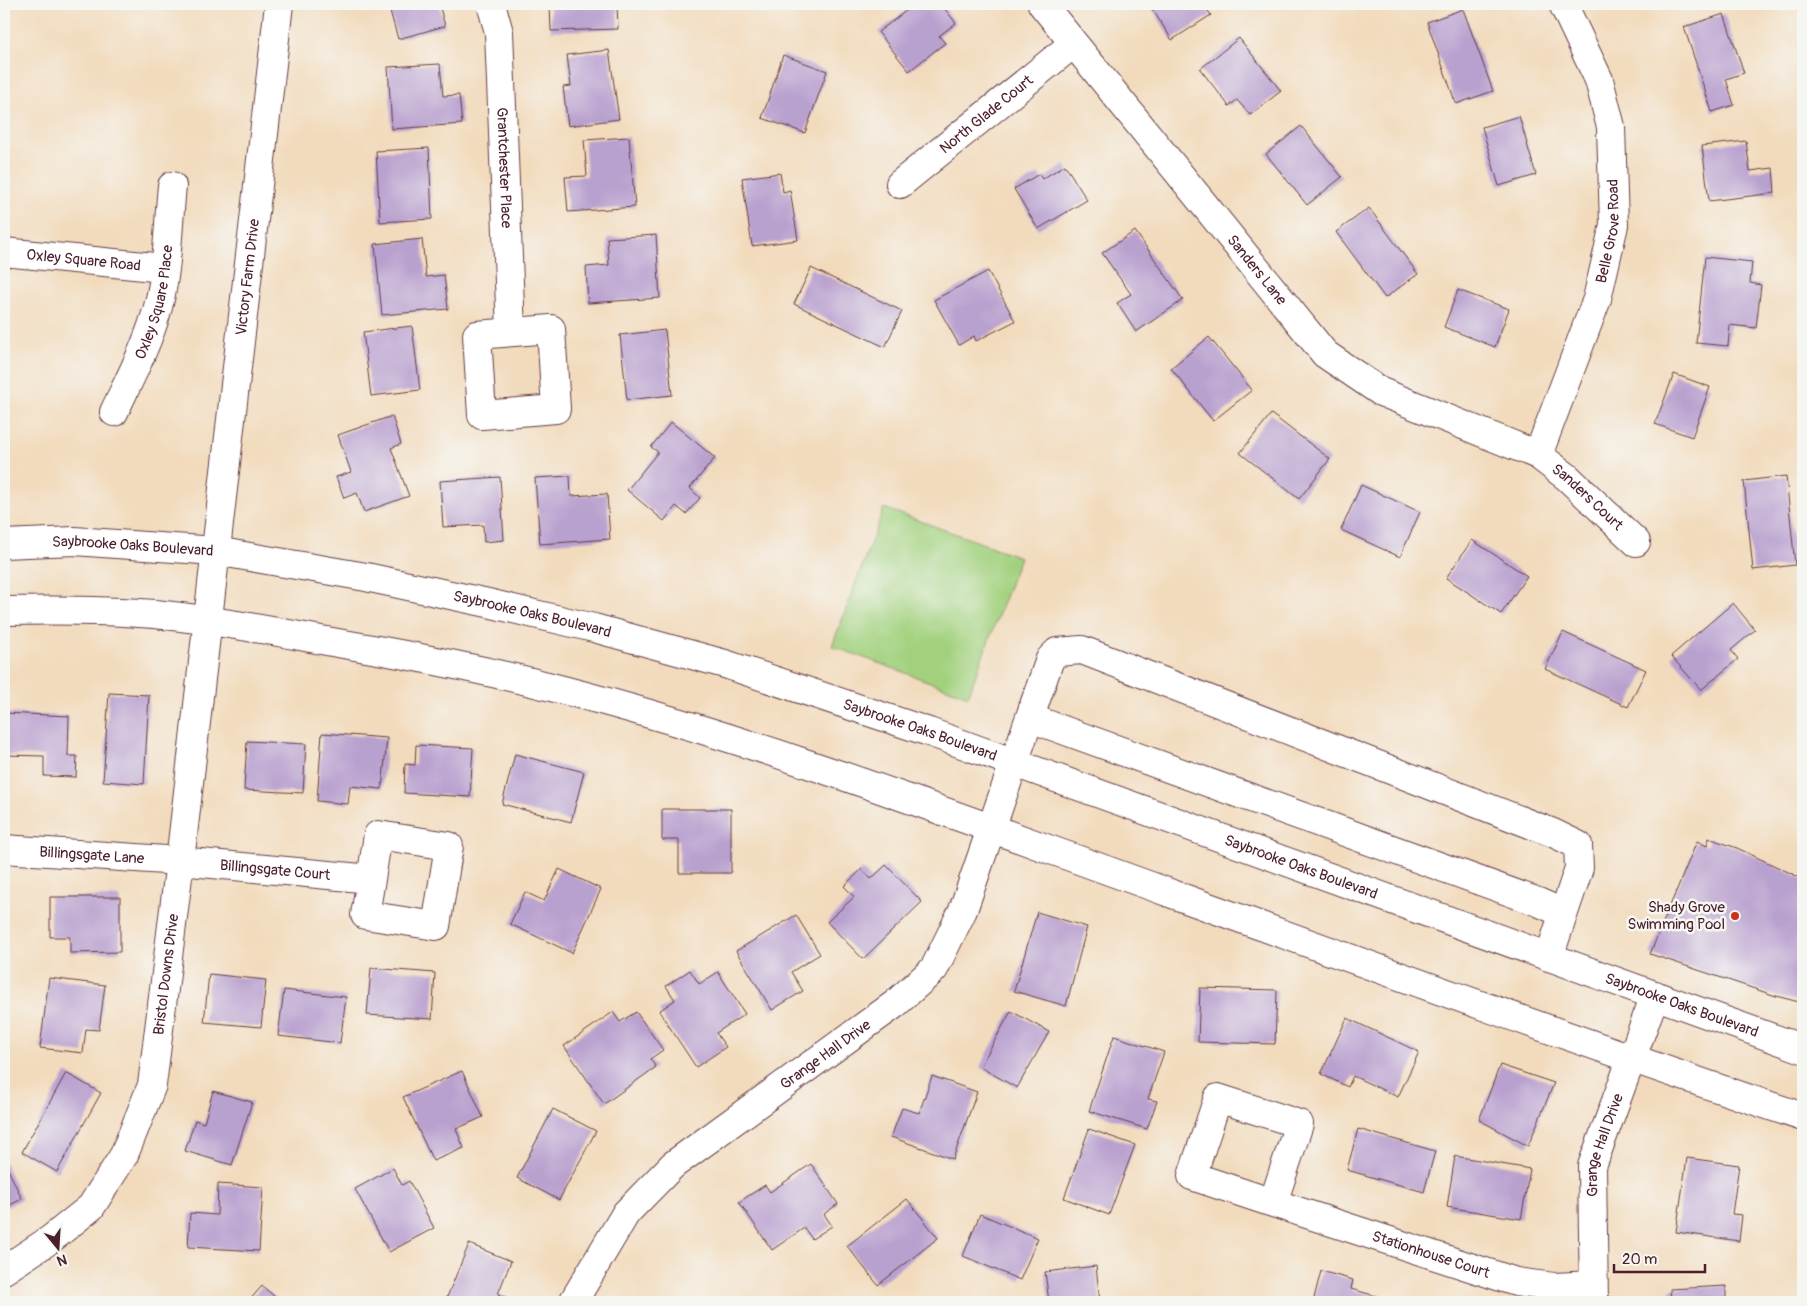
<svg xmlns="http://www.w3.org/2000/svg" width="1807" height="1306" font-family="Pangolin,sans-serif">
<rect width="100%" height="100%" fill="#f6f6f2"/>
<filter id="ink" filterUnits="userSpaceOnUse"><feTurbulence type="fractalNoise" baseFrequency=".02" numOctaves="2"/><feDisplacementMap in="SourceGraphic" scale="10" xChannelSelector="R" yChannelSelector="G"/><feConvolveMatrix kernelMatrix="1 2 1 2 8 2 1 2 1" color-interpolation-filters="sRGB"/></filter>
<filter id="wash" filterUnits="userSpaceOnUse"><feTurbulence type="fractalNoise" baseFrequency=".0096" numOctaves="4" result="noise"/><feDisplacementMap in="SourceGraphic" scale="20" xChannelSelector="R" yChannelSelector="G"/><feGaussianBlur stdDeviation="1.12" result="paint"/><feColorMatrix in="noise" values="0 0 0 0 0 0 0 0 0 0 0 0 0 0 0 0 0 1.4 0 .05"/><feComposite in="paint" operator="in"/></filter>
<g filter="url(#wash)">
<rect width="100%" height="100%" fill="#f2dbbd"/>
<polygon fill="#a2d17e" stroke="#767854" points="884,508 1020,557 968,696 832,646"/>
<g id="blocks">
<g fill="#b9a1cf">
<polygon points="388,4 439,4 445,26 398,39"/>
<polygon points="550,4 617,4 618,29 551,31"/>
<polygon points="915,4 941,4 956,23 939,36 945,43 909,71 878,32"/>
<polygon points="1149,4 1203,4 1211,15 1172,40"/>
<polygon points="1463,9 1493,91 1456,104 1427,22"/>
<polygon points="1724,14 1744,73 1726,79 1734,105 1712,112 1684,27"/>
<polygon points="1239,38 1281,91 1250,115 1237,100 1229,106 1200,69"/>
<polygon points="609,50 619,119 568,126 563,87 571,86 567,55"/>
<polygon points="783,55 827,71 805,133 762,118"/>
<polygon points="440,64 443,96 459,95 462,124 392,129 388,67"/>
<polygon points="1519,116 1536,175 1499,186 1482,127"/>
<polygon points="1301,126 1342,177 1307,205 1266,154"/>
<polygon points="629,137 635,207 568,212 565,177 587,176 584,140"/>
<polygon points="1746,141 1750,171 1773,168 1775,193 1709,201 1702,146"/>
<polygon points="429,148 432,219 380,222 376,151"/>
<polygon points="1065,165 1087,200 1038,229 1014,189 1039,174 1042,179"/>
<polygon points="780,173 783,192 790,190 798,240 752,246 742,178"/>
<polygon points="1369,208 1418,274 1385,298 1336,232"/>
<polygon points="1135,231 1183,300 1136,332 1117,303 1131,294 1102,253"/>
<polygon points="656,235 660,298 588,303 586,267 609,265 607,238"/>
<polygon points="422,239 426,277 444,275 448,309 382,315 375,244"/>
<polygon points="1705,257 1752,262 1750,283 1761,285 1756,328 1730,325 1728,346 1696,343"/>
<polygon points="811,268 902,311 885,347 794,304"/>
<polygon points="988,271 1015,321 976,341 974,336 959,345 934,300"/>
<polygon points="1458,290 1509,309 1495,347 1444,327"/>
<polygon points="412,326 420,390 371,396 363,332"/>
<polygon points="665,330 672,395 627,400 620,335"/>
<polygon points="1209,337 1252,390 1213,421 1171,368"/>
<polygon points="1674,374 1710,387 1692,437 1655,424"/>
<polygon points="1271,414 1330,459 1299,499 1240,453"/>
<polygon points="392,416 401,444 391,448 409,496 364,512 357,493 344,498 336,477 351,472 338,435"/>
<polygon points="671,422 715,458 690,488 700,498 686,514 676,506 664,521 627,490 658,452 651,447"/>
<polygon points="570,476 571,496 607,494 610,539 540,544 535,478"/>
<polygon points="1786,476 1795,565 1753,570 1744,481"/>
<polygon points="500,477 504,540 484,542 483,525 443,527 440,481"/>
<polygon points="1361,485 1420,512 1400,557 1341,530"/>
<polygon points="1472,540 1527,576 1501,614 1446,578"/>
<polygon points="1733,603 1755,630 1731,650 1738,659 1701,690 1671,656"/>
<polygon points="1563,632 1646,670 1628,707 1545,669"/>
<polygon points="109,693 149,695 144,784 103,781"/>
<polygon points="4,713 69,716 68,756 77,756 76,777 44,776 44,756 4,755"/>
<polygon points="322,733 387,738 382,789 350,786 348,804 317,801"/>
<polygon points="247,741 306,744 303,793 244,790"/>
<polygon points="416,745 473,748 470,797 404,793 405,764 415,765"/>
<polygon points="515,754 584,772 571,822 502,804"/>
<polygon points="662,809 731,809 731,873 679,873 679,840 662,840"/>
<polygon points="1709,838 1737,848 1803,879 1803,1003 1776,996 1650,954 1697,841 1707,846"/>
<polygon points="886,865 922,902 863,959 827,922 854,897 844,886 862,869 871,879"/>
<polygon points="559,869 601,889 572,953 510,924 525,892 544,901"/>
<polygon points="50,897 120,897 120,952 70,953 70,937 50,937"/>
<polygon points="1037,912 1087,927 1066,1006 1014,991"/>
<polygon points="796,915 820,954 791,972 803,991 772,1010 736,951"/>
<polygon points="371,968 435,973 432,1019 367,1015"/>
<polygon points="690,970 699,984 718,972 745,1014 716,1033 726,1047 696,1067 659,1011 675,1000 666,986"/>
<polygon points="209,974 266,980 261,1027 204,1022"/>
<polygon points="49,978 105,985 99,1030 86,1029 83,1053 40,1048"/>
<polygon points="1200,988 1277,990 1275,1044 1198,1042"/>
<polygon points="284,990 346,997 340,1043 278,1036"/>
<polygon points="1011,1011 1049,1032 1017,1088 980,1067"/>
<polygon points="613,1012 620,1022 636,1012 663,1050 650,1059 656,1067 604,1104 564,1046"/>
<polygon points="1347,1018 1419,1052 1398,1097 1353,1076 1348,1087 1321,1074"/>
<polygon points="1114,1036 1164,1052 1148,1099 1157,1101 1147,1129 1089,1111"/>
<polygon points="1500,1065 1554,1083 1528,1146 1479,1120"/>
<polygon points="462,1071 483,1117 456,1129 464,1148 433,1161 403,1097"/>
<polygon points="66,1073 101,1093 57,1172 22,1152"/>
<polygon points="932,1076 977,1092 953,1159 891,1137 902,1108 919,1113"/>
<polygon points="213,1091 252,1102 232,1165 185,1151 195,1120 204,1123"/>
<polygon points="553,1109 596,1131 559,1200 517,1178"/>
<polygon points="1089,1129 1135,1145 1109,1215 1064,1198"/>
<polygon points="1358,1129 1435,1151 1424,1192 1347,1170"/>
<polygon points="1455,1156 1530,1169 1521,1219 1447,1207"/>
<polygon points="1687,1158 1739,1165 1732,1214 1742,1215 1739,1241 1676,1232"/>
<polygon points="4,1161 22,1199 4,1208"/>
<polygon points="811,1164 838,1204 824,1214 832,1226 812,1239 804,1228 772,1250 739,1202 765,1185 770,1192"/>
<polygon points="393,1168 402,1185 409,1181 434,1228 389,1252 355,1189"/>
<polygon points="218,1184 263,1187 259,1251 188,1247 190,1213 217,1215"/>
<polygon points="907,1199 938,1238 878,1285 847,1246"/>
<polygon points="980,1214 1038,1238 1020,1280 963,1256"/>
<polygon points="469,1244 511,1261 498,1294 518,1302 445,1302"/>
<polygon points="1096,1266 1100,1302 1049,1302 1045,1272"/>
<polygon points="1321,1271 1353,1280 1351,1289 1394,1301 1393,1302 1313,1302"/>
<polygon points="262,1286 281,1302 248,1302"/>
<polygon points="1726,1286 1726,1302 1671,1302 1670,1289"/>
</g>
</g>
</g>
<g filter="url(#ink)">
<use href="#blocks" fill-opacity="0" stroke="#633b41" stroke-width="1"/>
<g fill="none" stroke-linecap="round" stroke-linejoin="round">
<g stroke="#633b41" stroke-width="30">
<g id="minor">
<path id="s1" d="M 491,4 L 499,32 L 511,332"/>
<path id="s2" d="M 1042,4 L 1325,354 L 1381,392 L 1538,455 L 1567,477 L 1636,542"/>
<path id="s3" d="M 900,184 L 1073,44"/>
<path id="s4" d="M 4,252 L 164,268"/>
<polygon points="551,329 556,409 482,415 477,335"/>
<path id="s5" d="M 114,412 C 130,378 148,344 158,307 C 168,270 168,225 172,186"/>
<path id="s6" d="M 1538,455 L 1597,299 L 1614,225 L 1611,127 L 1599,80 L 1563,4"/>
<path id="s7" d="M 4,544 L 74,541 L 216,551 L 267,560 L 366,577 L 488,603 L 594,628 L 725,664 L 929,732 L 1803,1049"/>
<path d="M 4,611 C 54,610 104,610 155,614 C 214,620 273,631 332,642 C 409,655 487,670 563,690 C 733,734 899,795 1065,855 C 1311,944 1556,1034 1803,1117"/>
<polyline points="1030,718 1538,902 1563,913"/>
<path id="s8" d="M 4,849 L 180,861 L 371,879 L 378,835 L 449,846 L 436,926 L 365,915 L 371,879"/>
<path id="s9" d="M 1273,1203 L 1192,1176 L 1218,1098 L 1299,1124 L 1273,1203 L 1516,1282 L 1554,1287 L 1593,1285"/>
<path id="s10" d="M 4,1270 L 51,1239 L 91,1207 L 124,1155 L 152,1085 L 180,861 L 279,4"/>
<path id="s11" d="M 573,1302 L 626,1213 L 673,1165 L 895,1004 L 934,969 L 963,910 L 1050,659 L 1057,652 L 1082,650 L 1553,833 L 1578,845 L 1579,868 L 1549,957"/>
<path id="s12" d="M 1594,1302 L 1592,1166 L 1655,995"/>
</g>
</g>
<use href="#minor" stroke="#fff" stroke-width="28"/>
</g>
</g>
<circle fill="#c8321e" stroke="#f6f6f2" stroke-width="2" cx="1735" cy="916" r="5"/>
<g text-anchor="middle" stroke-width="5" stroke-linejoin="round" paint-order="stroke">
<g font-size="15" fill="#4a1f2b" stroke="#f6f6f2">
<text dy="5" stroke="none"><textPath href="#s3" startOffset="111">North Glade Court</textPath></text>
<text dy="5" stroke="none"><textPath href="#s1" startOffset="165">Grantchester Place</textPath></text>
<text dy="5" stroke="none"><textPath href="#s6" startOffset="236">Belle Grove Road</textPath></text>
<text dy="5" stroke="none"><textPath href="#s4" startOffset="80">Oxley Square Road</textPath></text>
<text dy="5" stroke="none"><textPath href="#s2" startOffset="342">Sanders Lane</textPath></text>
<text dy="5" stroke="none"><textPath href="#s10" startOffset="1058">Victory Farm Drive</textPath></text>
<text dy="5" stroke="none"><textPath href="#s5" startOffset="118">Oxley Square Place</textPath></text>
<text dy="5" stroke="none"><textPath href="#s2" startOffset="752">Sanders Court</textPath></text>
<text dy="5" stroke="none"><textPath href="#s7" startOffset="129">Saybrooke Oaks Boulevard</textPath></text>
<text dy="5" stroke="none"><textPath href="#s7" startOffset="535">Saybrooke Oaks Boulevard</textPath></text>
<text dy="5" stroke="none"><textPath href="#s7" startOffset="940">Saybrooke Oaks Boulevard</textPath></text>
<text dy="5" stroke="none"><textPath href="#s8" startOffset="88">Billingsgate Lane</textPath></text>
<text dy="5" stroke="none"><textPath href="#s7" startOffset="1345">Saybrooke Oaks Boulevard</textPath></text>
<text dy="5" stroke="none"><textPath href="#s8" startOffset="272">Billingsgate Court</textPath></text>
<text dy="5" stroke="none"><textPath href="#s10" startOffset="356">Bristol Downs Drive</textPath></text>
<text dy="5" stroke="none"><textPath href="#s7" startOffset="1750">Saybrooke Oaks Boulevard</textPath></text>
<text dy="5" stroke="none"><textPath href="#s11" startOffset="359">Grange Hall Drive</textPath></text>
<text dy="5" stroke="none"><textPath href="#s12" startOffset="159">Grange Hall Drive</textPath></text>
<text dy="5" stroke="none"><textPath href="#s9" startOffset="502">Stationhouse Court</textPath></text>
</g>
<g font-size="15" fill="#4a1f2b" stroke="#f6f6f2" text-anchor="end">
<text x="1725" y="912">Shady Grove<tspan x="1725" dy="17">Swimming Pool</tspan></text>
</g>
</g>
<rect width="1807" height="1306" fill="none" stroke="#f6f6f2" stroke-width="20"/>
<g transform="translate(58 1248) rotate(162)" stroke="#f6f6f2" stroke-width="4" paint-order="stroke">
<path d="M0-4L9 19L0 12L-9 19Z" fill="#4a1f2b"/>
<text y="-8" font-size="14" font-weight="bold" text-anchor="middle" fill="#4a1f2b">N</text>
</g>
<path d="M1614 1264v8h91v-8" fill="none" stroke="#4a1f2b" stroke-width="2.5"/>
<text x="1622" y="1264" font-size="15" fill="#4a1f2b" stroke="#f6f6f2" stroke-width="4" paint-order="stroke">20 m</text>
</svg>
